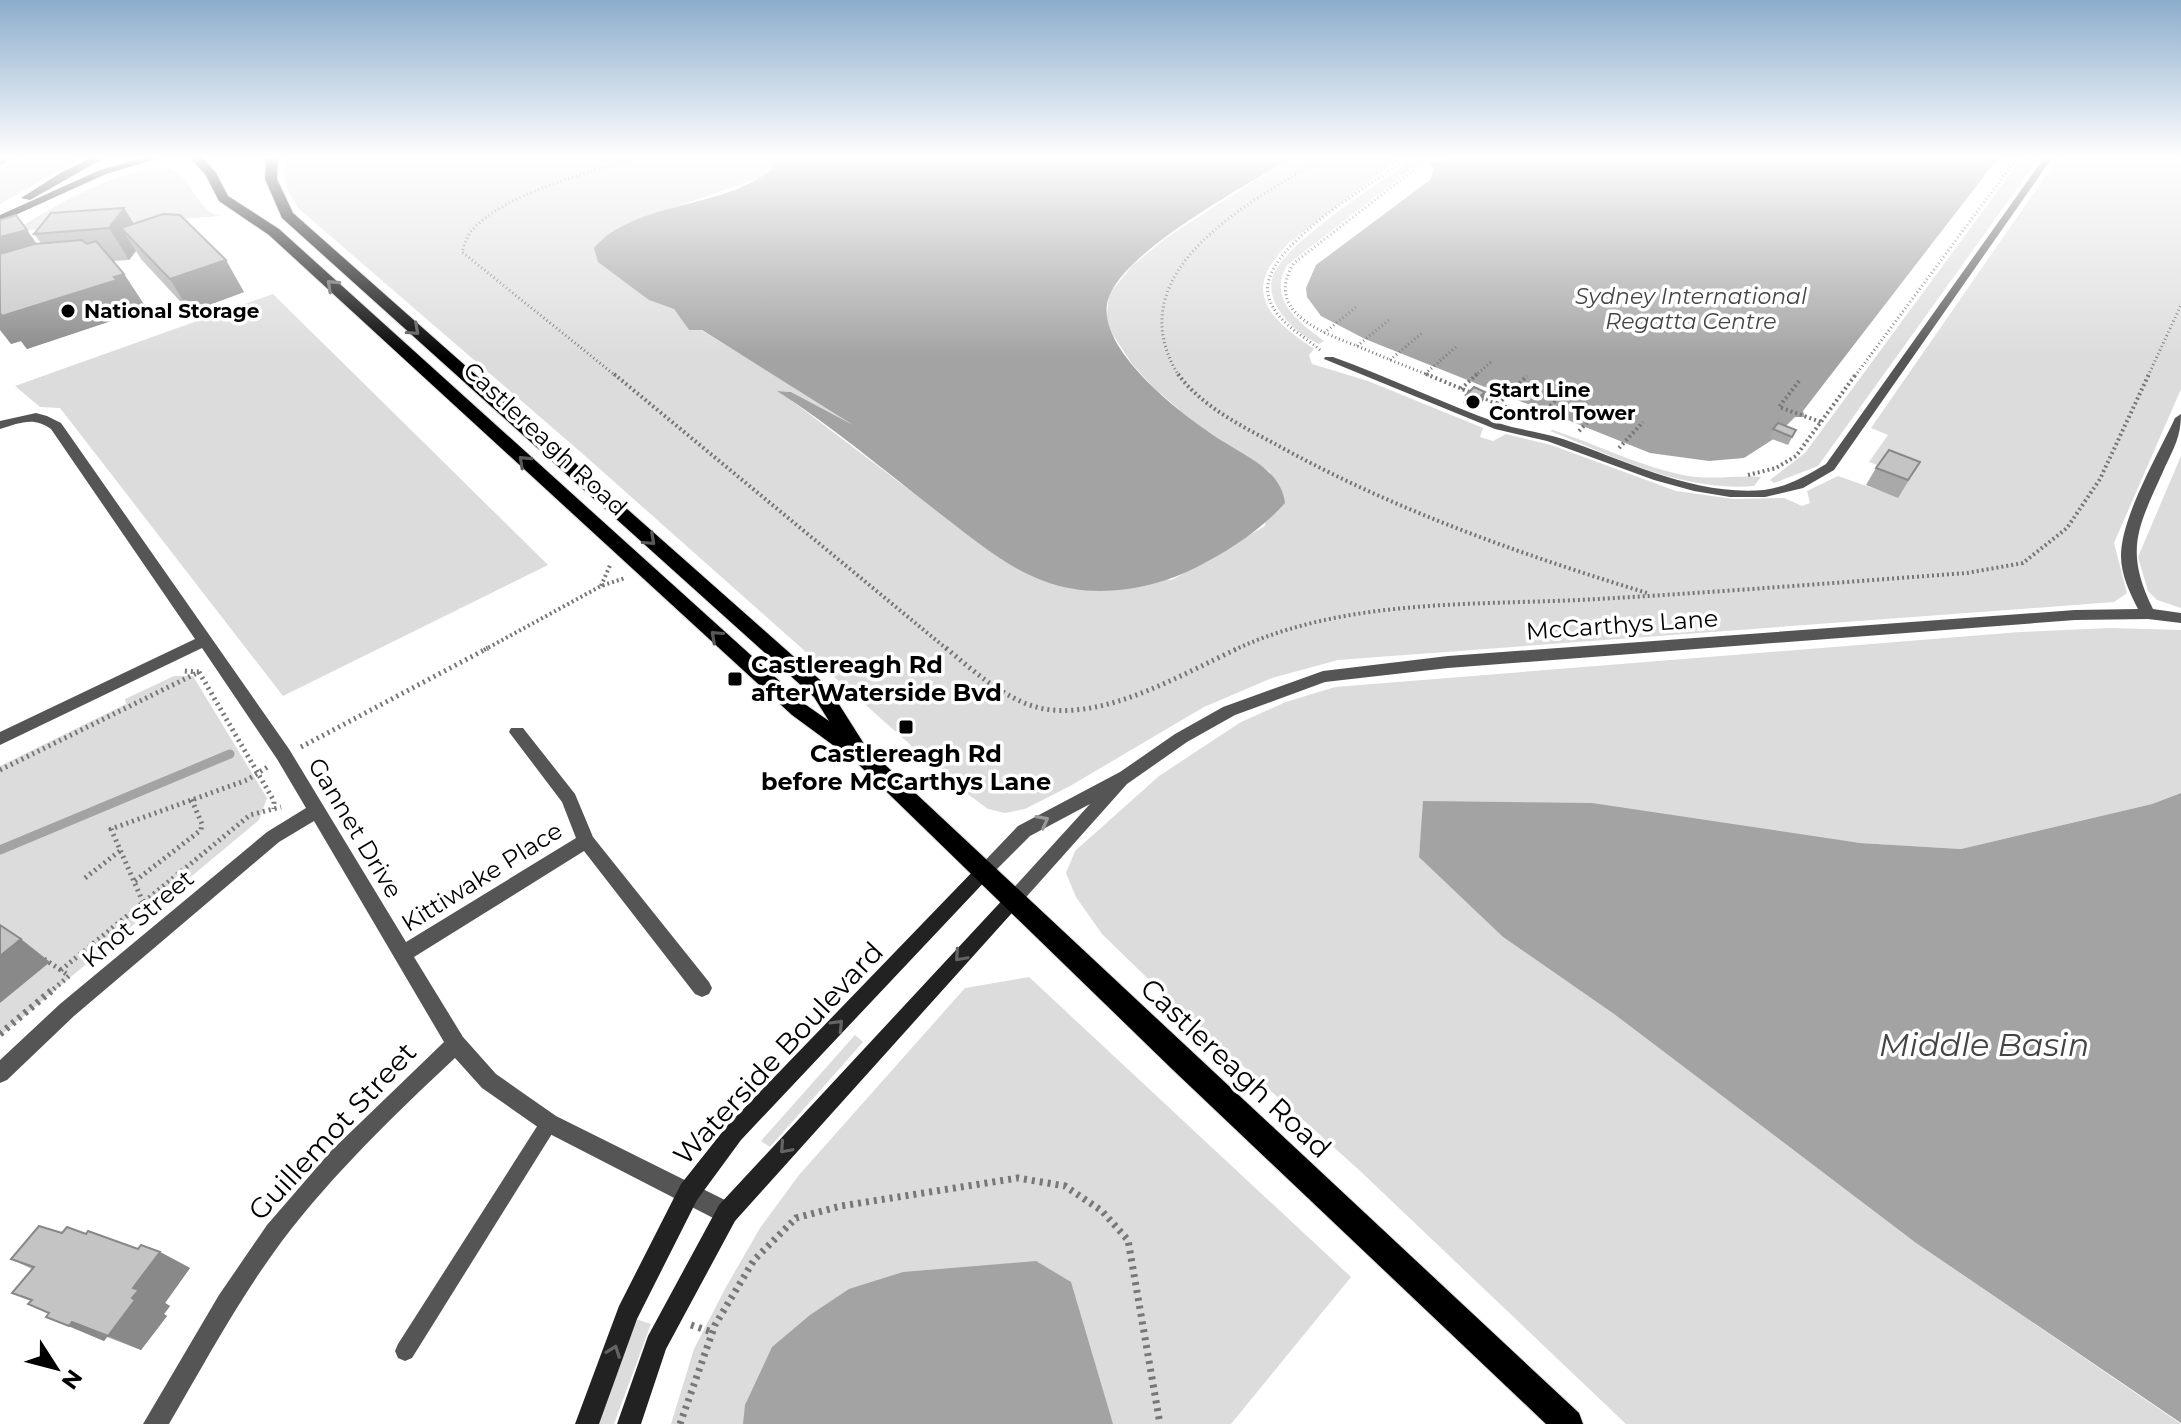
<svg xmlns="http://www.w3.org/2000/svg" width="2181" height="1424" font-family="Montserrat,sans-serif">
<rect width="100%" height="100%" fill="#fff"/>
<g fill="#dcdcdc">
<polygon points="21,158 81,158 0,204 0,170"/>
<path d="M 287,158 L 783,158 L 759,178 L 638,220 L 600,241 L 649,300 L 674,309 L 689,330 L 701,330 L 819,402 L 864,433 L 791,392 L 779,391 L 986,548 L 1172,580 L 1265,526 L 1270,472 L 1198,426 L 1153,387 L 1132,364 L 1106,324 L 1109,294 L 1132,266 L 1166,238 L 1290,158 L 1400,158 L 1290,242 C 1241,289 1265,316 1314,349 L 1309,355 L 1312,364 L 1368,381 L 1483,428 L 1480,437 L 1493,441 L 1506,434 L 1551,445 L 1676,491 L 1734,499 L 1784,498 L 1802,506 L 1810,503 L 1807,491 L 1838,476 L 1898,497 L 1901,474 L 1869,462 L 1888,435 L 1871,428 L 2058,158 L 2181,158 L 2181,389 L 2114,543 L 2127,593 L 2114,602 L 1338,660 L 1272,678 L 1204,707 L 1070,786 L 1025,809 L 1005,813 L 988,809 L 958,787 L 584,455 L 298,208 L 288,190 L 284,173 Z"/>
<path d="M 1416,158 L 1425,158 L 1287,265 C 1267,300 1299,322 1324,341 L 1319,344 C 1297,334 1266,307 1272,279 C 1279,246 1385,179 1416,158 Z"/>
<polygon points="2022,158 2039,158 1818,466 1774,483 1770,480 1805,453"/>
<path d="M 166,167 C 193,174 192,208 220,216 L 14,231 C 59,203 111,172 166,167 Z"/>
<polygon points="273,294 548,565 283,696 60,408 40,407 15,386"/>
<path d="M 1553,430 C 1598,445 1641,467 1688,476 C 1713,480 1737,475 1761,477 L 1754,486 C 1682,492 1615,457 1550,431 Z"/>
<polygon points="2181,456 2181,608 2157,600 2148,591 2138,557"/>
<polygon points="2110,628 2181,630 2181,793 2152,804 1961,849 1860,843 1424,801 1419,856 1503,937 1614,1014 1916,1243 2181,1424 1626,1424 1358,1169 1178,1008 1102,934 1076,897 1066,873 1075,851 1159,776 1241,722 1286,702 1335,687 2020,632"/>
<polygon points="174,676 193,676 267,798 259,820 0,1036 0,766 126,704 125,699"/>
<polygon points="1029,977 1351,1277 1231,1424 671,1424 694,1349 726,1287 760,1228 799,1175 965,988"/>
<polygon points="855,1035 863,1042 770,1147 761,1141"/>
<polygon points="636,1319 651,1324 614,1424 598,1424"/>
</g>
<g fill="#a3a3a3">
<path d="M 783,158 L 1290,158 C 1243,188 1135,245 1111,292 C 1084,343 1187,419 1224,442 C 1249,458 1281,471 1285,503 C 1260,531 1230,550 1197,567 C 1152,590 1093,600 1044,581 C 1008,568 977,542 947,519 C 891,476 836,429 777,391 L 791,392 L 853,425 L 702,330 L 689,330 L 674,309 L 649,300 L 598,262 L 594,248 C 632,204 712,208 759,178 C 768,173 775,165 783,158 Z"/>
<polygon points="1457,158 1998,158 1803,411 1805,417 1795,417 1772,440 1744,458 1709,461 1650,453 1365,339 1321,316 1307,297 1306,288 1316,265 1430,180 1434,169 1429,162"/>
<polygon points="2181,793 2181,1423 1916,1243 1614,1014 1503,937 1419,857 1423,801 1592,803 1860,843 1961,849 2152,804"/>
<polygon points="1036,1261 1071,1282 1113,1424 743,1424 745,1405 772,1347 810,1315 849,1289 903,1272"/>
</g>
<g fill="none" stroke-linecap="round" stroke-linejoin="round">
<polyline stroke="#a3a3a3" stroke-width="9" points="0,850 230,754"/>
<g stroke="#dbdbdb" stroke-width="2">
<polygon id="primary" points="190,158 203,158 216,173 228,196 279,229 806,705 829,721 814,697 282,218 265,179 266,158 278,158 277,179 293,213 828,687 866,747 1579,1413 1583,1424 1546,1424 1172,1069 856,762 792,715 269,235 219,201 205,174"/>
</g>
<g stroke="#777" stroke-width="3" stroke-dasharray="1 3" stroke-linecap="butt">
<path d="M 1429,158 L 1294,263 C 1262,314 1327,334 1362,348 C 1385,358 1408,367 1431,376"/>
<polyline points="1324,333 1356,307"/>
<polyline points="1357,346 1389,320"/>
<path d="M 1320,350 C 1302,334 1277,323 1269,298 C 1253,251 1376,181 1410,158"/>
<polyline points="1390,360 1422,333"/>
<polyline points="1425,374 1456,347"/>
<path d="M 616,376 L 462,252 C 465,244 467,235 473,229 C 508,192 586,174 634,158"/>
<path d="M 1179,376 C 1114,272 1250,202 1323,158"/>
<polyline points="1475,376 1492,361"/>
<polyline points="1855,376 2017,158"/>
<polyline points="2148,376 2181,305"/>
</g>
<g stroke="#777" stroke-width="4" stroke-dasharray="2 3" stroke-linecap="butt">
<polyline points="614,374 948,650"/>
<path d="M 1178,374 C 1202,407 1242,426 1277,445 C 1394,510 1520,554 1647,593"/>
<polyline points="1426,374 1525,415"/>
<polyline points="1799,381 1779,407 1821,422"/>
<polyline points="1461,389 1477,374"/>
<polyline points="1498,404 1527,376"/>
<polyline points="1536,420 1565,391"/>
<polyline points="1579,431 1603,406"/>
<polyline points="1619,448 1643,422"/>
<polyline points="1748,475 1776,468 1796,456 1856,374"/>
<polyline points="601,586 611,563"/>
<polyline points="484,650 601,586 625,578"/>
<path d="M 1234,650 C 1348,597 1475,606 1598,599 C 1721,592 1844,582 1967,573 L 2023,563 L 2067,528 L 2100,479 L 2149,374"/>
</g>
<g stroke="#777" stroke-width="5" stroke-dasharray="2 4" stroke-linecap="butt">
<path d="M 946,648 C 970,668 993,689 1022,702 C 1087,732 1179,675 1239,648"/>
<polyline points="199,672 274,801 274,809"/>
<polyline points="301,747 488,648"/>
<polyline points="0,770 199,672 183,671"/>
<polyline points="85,878 121,850"/>
<polyline points="135,881 201,830 202,824 191,798"/>
<polyline points="143,902 111,829 247,780 269,766"/>
<polyline points="44,959 61,970"/>
<polyline points="49,993 69,976 61,970 250,815 281,807"/>
</g>
<g stroke="#777" stroke-width="7" stroke-dasharray="3 5" stroke-linecap="butt">
<polyline points="0,1034 51,991"/>
<polyline points="691,1325 712,1332"/>
<polyline points="680,1424 715,1325 754,1260 796,1218 841,1206 1018,1178 1065,1186 1102,1211 1128,1240 1160,1424"/>
</g>
<g fill="#555" fill-rule="evenodd">
<polygon points="3,158 13,158 0,166 0,160"/>
<path d="M 2044,158 L 2052,158 L 1834,470 L 1803,488 L 1765,497 L 1730,497 L 1694,491 L 1654,480 L 1547,441 L 1495,429 L 1324,359 L 1325,357 L 1333,357 C 1389,377 1442,403 1498,423 C 1519,430 1542,432 1563,439 C 1627,461 1694,496 1764,490 C 1787,487 1806,476 1826,464 Z"/>
<polygon points="549,1114 555,1117 558,1123 555,1129 412,1358 405,1361 398,1358 395,1351 398,1344 543,1117"/>
</g>
<g fill="#555" fill-rule="evenodd">
<path d="M 36,413 L 47,416 L 61,423 L 289,749 L 406,942 L 576,838 L 562,802 L 509,732 L 511,728 L 523,728 L 575,794 L 593,837 L 709,982 L 712,988 L 709,994 L 702,997 L 695,994 L 584,851 L 414,957 L 463,1037 L 496,1074 L 556,1116 L 735,1205 L 738,1213 L 735,1221 L 727,1224 L 719,1221 L 542,1130 L 482,1088 L 455,1058 C 394,1115 333,1174 282,1241 C 239,1299 205,1362 169,1424 L 143,1424 L 219,1295 L 267,1225 L 331,1151 L 444,1042 L 314,821 L 279,842 L 74,1016 L 7,1080 L 0,1083 L 0,1060 L 60,1004 L 267,832 L 306,808 L 277,759 L 202,648 L 0,745 L 0,732 L 195,639 L 51,429 C 34,416 19,423 0,429 L 0,421 Z"/>
<path d="M 2181,414 C 2181,436 2174,448 2165,467 C 2139,526 2123,548 2153,609 L 2181,613 L 2181,623 L 2148,619 L 2075,620 L 1448,668 L 1325,682 L 1235,715 L 1187,742 L 1127,784 L 1020,904 L 1014,907 L 1008,904 L 1005,899 L 1008,894 L 1090,804 L 1030,836 L 990,876 L 984,878 L 978,876 L 975,871 L 1018,826 L 1120,772 L 1175,734 L 1223,707 L 1323,671 L 1448,656 L 2075,610 L 2138,609 C 2130,593 2121,575 2121,556 C 2121,517 2158,455 2175,418 Z"/>
</g>
<g fill="#222" fill-rule="evenodd">
<polygon points="91,158 104,158 30,200 21,198 62,172"/>
<polygon points="143,158 159,158 106,174 0,222 0,215 100,170"/>
<polygon points="984,864 990,866 993,871 990,876 741,1140 697,1200 637,1319 599,1424 575,1424 619,1306 681,1184 727,1126 978,866"/>
<polygon points="1014,891 1020,894 1023,899 1020,904 735,1221 666,1349 641,1424 617,1424 648,1336 719,1205 1008,894"/>
</g>
<use href="#primary" fill="#000" fill-rule="evenodd"/>
</g>
<g fill="#a9a9a9">
<polygon points="124,208 134,224 244,292 190,312 141,259 136,251 129,260 113,261 124,274 145,306 136,309 138,312 27,349 21,341 11,344 36,243 41,243 34,234"/>
<polygon points="1485,392 1483,401 1475,408 1463,403 1466,395"/>
<polygon points="1773,429 1796,430 1788,445 1769,438"/>
<polygon points="1920,462 1898,498 1866,485 1876,468"/>
<polygon points="62,1233 86,1234 138,1249 160,1252 190,1268 165,1303 170,1306 164,1314 167,1316 141,1350 107,1337 104,1341 46,1317 49,1313 28,1304 31,1301 12,1293 32,1269 11,1259"/>
</g>
<g fill="#898989">
<polygon points="124,208 143,239 121,228 136,251 129,260 109,228"/>
<polygon points="27,230 49,261 0,276 0,237"/>
<polygon points="226,260 244,292 190,312 170,279"/>
<polygon points="124,274 145,306 136,309 138,312 27,349 21,341 11,344 0,330 0,312"/>
<polygon points="1485,392 1483,401 1475,408 1477,399"/>
<polygon points="21,939 50,962 0,1003 0,956"/>
<polygon points="160,1252 190,1268 165,1303 170,1306 164,1314 167,1316 141,1350 108,1336 132,1298 133,1288"/>
<polygon points="72,1322 107,1337 104,1341 69,1326"/>
</g>
<g fill="#c4c4c4" stroke="#898989" stroke-width="2">
<polygon points="124,208 109,228 34,234 51,213"/>
<polygon points="163,214 180,215 226,260 170,279 121,228"/>
<polygon points="16,215 27,230 0,237 0,220"/>
<polygon points="82,240 87,244 96,241 124,274 114,277 117,280 2,316 0,313 0,254 34,244"/>
<polygon points="1474,387 1485,392 1477,399 1466,395"/>
<polygon points="1778,423 1796,430 1792,437 1773,429"/>
<polygon points="1889,450 1920,462 1908,480 1876,468"/>
<polygon points="0,925 21,939 0,956"/>
<polygon points="39,1226 62,1233 67,1227 86,1234 88,1231 138,1249 141,1245 160,1252 133,1288 139,1290 132,1298 135,1300 108,1336 72,1322 69,1326 46,1317 49,1313 28,1304 32,1300 12,1293 34,1267 11,1259"/>
</g>
<defs><path id="oneway-chevron" d="M-2-3.5L2.5 0L-2 3.5" fill="none" stroke-width="1.6" stroke-linecap="round" stroke-linejoin="round" transform="scale(2)"/></defs>
<g stroke="#595959">
<use href="#oneway-chevron" transform="translate(332 285) rotate(-137)"/>
<use href="#oneway-chevron" transform="translate(414 330) rotate(42)"/>
<use href="#oneway-chevron" transform="translate(524 461) rotate(-137)"/>
<use href="#oneway-chevron" transform="translate(650 540) rotate(42)"/>
<use href="#oneway-chevron" transform="translate(716 636) rotate(-138)"/>
</g>
<use stroke="#999" href="#oneway-chevron" transform="translate(1043 821) rotate(-28)"/>
<g stroke="#646464">
<use href="#oneway-chevron" transform="translate(960 956) rotate(132)"/>
<use href="#oneway-chevron" transform="translate(838 1025) rotate(-46)"/>
<use href="#oneway-chevron" transform="translate(785 1148) rotate(132)"/>
<use href="#oneway-chevron" transform="translate(614 1351) rotate(-70)"/>
</g>
<linearGradient id="sky" x2="0" y2="1"><stop stop-color="#8cadcc"/><stop offset="0.44" stop-color="#fff"/><stop offset="1" stop-color="#fff" stop-opacity="0"/></linearGradient>
<rect width="2181" height="357" fill="url(#sky)"/>
<g fill="#000" stroke="#fff" stroke-width="3">
<circle cx="68" cy="311" r="8"/>
<circle cx="1473" cy="402" r="8"/>
<rect x="727" y="671" width="16" height="16" rx="4"/>
<rect x="898" y="719" width="16" height="16" rx="4"/>
</g>
<g text-anchor="middle" stroke-width="7" stroke-linejoin="round" paint-order="stroke">
<g font-size="20" font-weight="bold" fill="#000" stroke="#fff" text-anchor="start">
<text x="84" y="318">National Storage</text>
<text x="1489" y="397">Start Line<tspan x="1489" dy="23">Control Tower</tspan></text>
</g>
<g font-size="22" font-style="italic" fill="#444" stroke="#fff">
<text x="1691" y="304">Sydney International<tspan x="1691" dy="25">Regatta Centre</tspan></text>
</g>
<g font-size="24" fill="#000" stroke="#fff">
<text transform="translate(545 439) rotate(43)" y="8">Castlereagh Road</text>
<text transform="translate(1622 625) rotate(-4)" y="8">McCarthys Lane</text>
<text transform="translate(355 828) rotate(59)" y="8">Gannet Drive</text>
<text transform="translate(482 877) rotate(-32)" y="8">Kittiwake Place</text>
<text transform="translate(138 919) rotate(-40)" y="8">Knot Street</text>
</g>
<g font-size="24" font-weight="bold" fill="#000" stroke="#fff" text-anchor="start">
<text x="751" y="673">Castlereagh Rd<tspan x="751" dy="28">after Waterside Bvd</tspan></text>
<text x="906" y="762" text-anchor="middle">Castlereagh Rd<tspan x="906" dy="28">before McCarthys Lane</tspan></text>
</g>
<g font-size="28" fill="#000" stroke="#fff">
<text transform="translate(778 1053) rotate(-47)" y="10">Waterside Boulevard</text>
<text transform="translate(1236 1068) rotate(43)" y="10">Castlereagh Road</text>
<text transform="translate(332 1131) rotate(-47)" y="10">Guillemot Street</text>
</g>
<g font-size="32" font-style="italic" fill="#444" stroke="#fff">
<text x="1984" y="1056">Middle Basin</text>
</g>
</g>
<g transform="translate(56 1368) rotate(126)" stroke="#ffffff" stroke-width="6" paint-order="stroke">
<path d="M0-6L14 30L0 20L-14 30Z" fill="#000000"/>
<text y="-12" font-size="22" font-weight="bold" text-anchor="middle" fill="#000000">N</text>
</g>
</svg>
